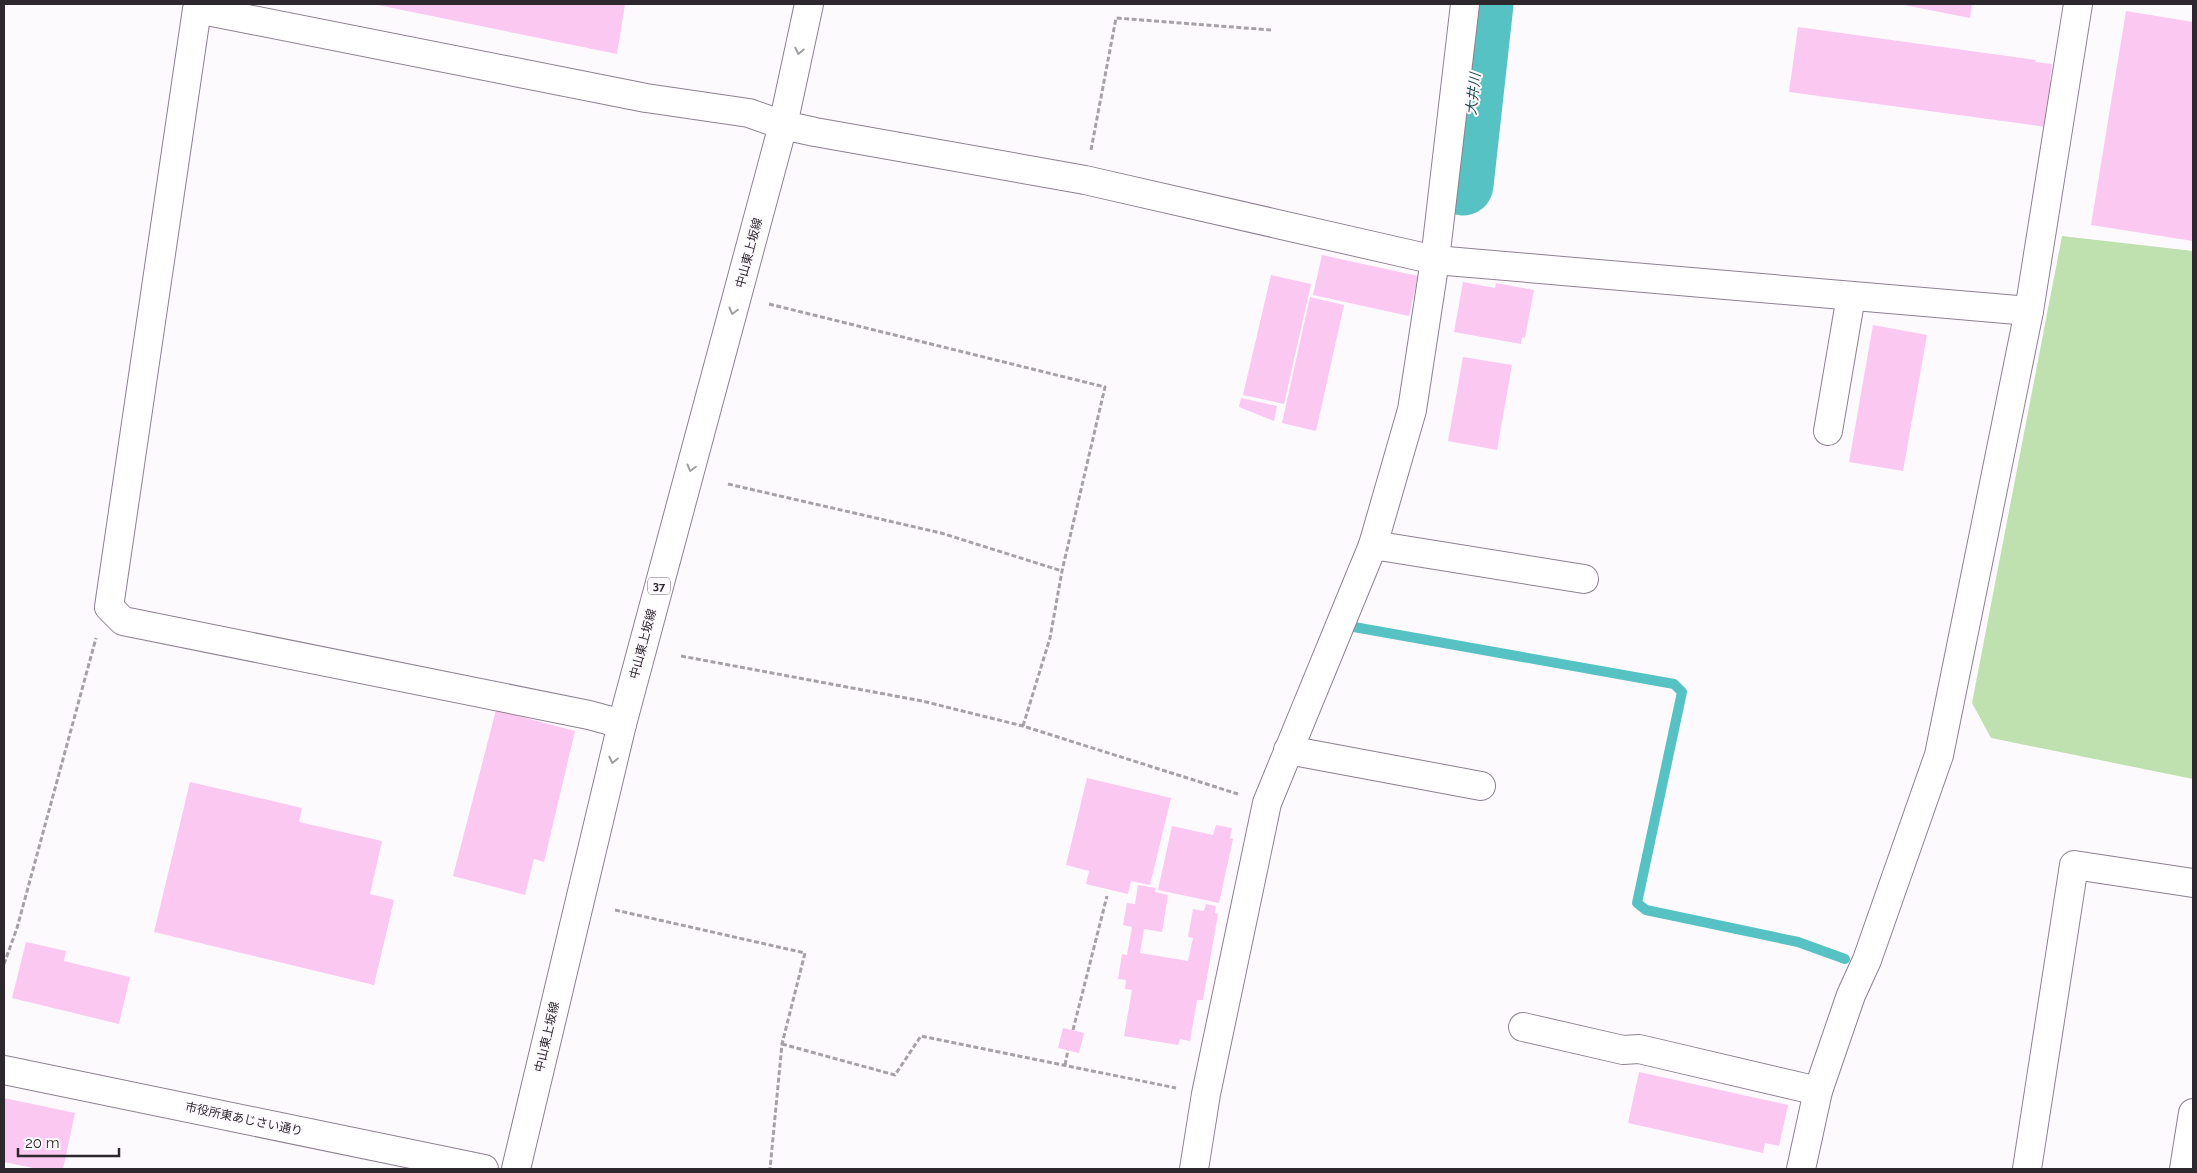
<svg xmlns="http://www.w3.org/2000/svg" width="2197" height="1173" font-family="Raleway,'Noto Sans JP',sans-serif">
<rect width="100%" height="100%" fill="#fdfafe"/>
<polygon fill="#bfe0af" points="2062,236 2193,251 2193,779 1991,738 1972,703"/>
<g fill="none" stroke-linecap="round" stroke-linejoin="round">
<polyline stroke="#57c2c3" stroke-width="10" points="1354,627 1674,684 1682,692 1637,903 1646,910 1798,942 1845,959"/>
<polyline stroke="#57c2c3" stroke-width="61" points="1463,185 1483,4"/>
</g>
<g fill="#fbc8f2">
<polygon points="373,4 625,4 617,54"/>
<polygon points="1899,4 1972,4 1970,18"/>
<polygon points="2126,11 2193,22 2193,241 2091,225"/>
<polygon points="1798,27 2036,60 2035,62 2052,64 2050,80 2053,81 2047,127 1789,92"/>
<polygon points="1322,255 1418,276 1409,316 1313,295"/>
<polygon points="1271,275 1311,284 1284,404 1243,395"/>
<polygon points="1463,282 1495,288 1496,283 1534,290 1525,338 1522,337 1521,344 1454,332"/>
<polygon points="1310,297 1344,305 1316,431 1282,423"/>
<polygon points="1873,325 1927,335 1903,471 1849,462"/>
<polygon points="1463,357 1512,365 1497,450 1448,441"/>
<polygon points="1241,398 1277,406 1274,421 1239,407"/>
<polygon points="496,710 575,731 544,862 534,859 525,895 453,876"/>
<polygon points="1087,778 1171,798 1150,885 1131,881 1128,894 1086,884 1089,871 1066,865"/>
<polygon points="190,782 302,808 299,822 382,841 370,894 394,900 374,985 154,932"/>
<polygon points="1216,825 1232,828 1230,838 1233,839 1219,903 1158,890 1172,826 1213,835"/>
<polygon points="1138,885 1156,888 1155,892 1168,895 1162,932 1144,929 1140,953 1188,961 1193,938 1188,937 1193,909 1204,911 1206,904 1216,906 1215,913 1218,914 1203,1000 1197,1000 1190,1041 1180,1039 1178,1045 1124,1036 1132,990 1125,989 1126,980 1118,979 1122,954 1127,955 1132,927 1123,925 1127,903 1135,904"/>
<polygon points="26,942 66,951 64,961 130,977 119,1024 12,998"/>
<polygon points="1063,1028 1084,1033 1079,1053 1058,1048"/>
<polygon points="1639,1072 1788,1105 1779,1146 1765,1143 1763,1153 1628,1123"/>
<polygon points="4,1098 75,1113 63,1169 38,1169 4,1162"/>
</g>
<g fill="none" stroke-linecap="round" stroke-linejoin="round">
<g stroke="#8d8090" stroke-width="30">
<g id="minor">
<polyline points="1828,431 1851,296"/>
<polyline points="1373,545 1584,579"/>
<polyline points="622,724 589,715 123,621 109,607 197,9 646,98 749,113 783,125 815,132 1085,180 1435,260 2029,311 2078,4"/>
<polyline points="1288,750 1481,786"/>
<polyline points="1523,1027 1623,1050 1639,1049 1818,1091"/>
<polyline points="1194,1169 1206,1094 1267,803 1373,545 1412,410 1435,260 1465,4"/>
<polyline points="1801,1169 1818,1091 1851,995 1867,960 1939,755 2029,311"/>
<polyline points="2027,1169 2074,865 2193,883"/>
<polyline points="2184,1169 2193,1113"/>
</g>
</g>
<g stroke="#8d8090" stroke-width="30">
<polyline id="tertiary" points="4,1070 484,1169"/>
</g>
<g stroke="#8d8090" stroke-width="30">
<polyline id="primary" points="516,1169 622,724 783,125 809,4"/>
</g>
<g stroke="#a6a1a7" stroke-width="3" stroke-dasharray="5 2.5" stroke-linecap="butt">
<polyline points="1091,150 1116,18 1271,30"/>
<polyline points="769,304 1105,387 1062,571 1050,638 1023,726"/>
<polyline points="728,484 941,533 1062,571"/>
<polyline points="681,656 922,701 1023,726 1238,794"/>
<polyline points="615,910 805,953 782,1044 770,1169"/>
<polyline points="4,964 17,928 96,638"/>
<polyline points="1073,1030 1107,896"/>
<polyline points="782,1044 895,1075 921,1036 1176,1088"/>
<polyline points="1065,1065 1068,1050"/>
</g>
<use href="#minor" stroke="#fff" stroke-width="28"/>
<use href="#tertiary" stroke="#fff" stroke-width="28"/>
<use href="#primary" stroke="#fff" stroke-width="28"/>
</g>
<defs><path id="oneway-chevron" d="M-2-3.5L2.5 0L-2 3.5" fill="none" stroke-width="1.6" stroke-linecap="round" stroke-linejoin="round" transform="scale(1.25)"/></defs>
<g stroke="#a09ea1">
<use href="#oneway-chevron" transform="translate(799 51) rotate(102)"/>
<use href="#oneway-chevron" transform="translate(733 311) rotate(105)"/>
<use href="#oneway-chevron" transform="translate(691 468) rotate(105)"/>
<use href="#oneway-chevron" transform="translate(613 760) rotate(103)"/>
</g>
<g text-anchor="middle" stroke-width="4" stroke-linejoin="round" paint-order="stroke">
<rect fill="#fdfafe" stroke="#6b666c" stroke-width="1" x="648" y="577.5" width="22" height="17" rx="4"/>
<g font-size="11" font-weight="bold" fill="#2d272e">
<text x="659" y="590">37</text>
</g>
<g font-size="12" fill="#2d272e" stroke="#fdfafe">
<text transform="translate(749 253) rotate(-75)" y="4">中山東上坂線</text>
<text transform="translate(643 644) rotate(-75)" y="4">中山東上坂線</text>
<text transform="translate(547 1037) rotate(-77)" y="4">中山東上坂線</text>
<text transform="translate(244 1119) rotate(12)" y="4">市役所東あじさい通り</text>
</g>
<g font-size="14" font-style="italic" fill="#1c4c4c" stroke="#fdfafe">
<text transform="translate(1473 94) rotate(-84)" y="5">大井川</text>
</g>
</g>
<rect width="2197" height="1173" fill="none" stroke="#2d272e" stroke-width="10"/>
<path d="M18 1148v8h101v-8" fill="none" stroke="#2d272e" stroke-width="2.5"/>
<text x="25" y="1148" font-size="15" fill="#2d272e" stroke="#fdfafe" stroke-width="4" paint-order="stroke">20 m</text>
</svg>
